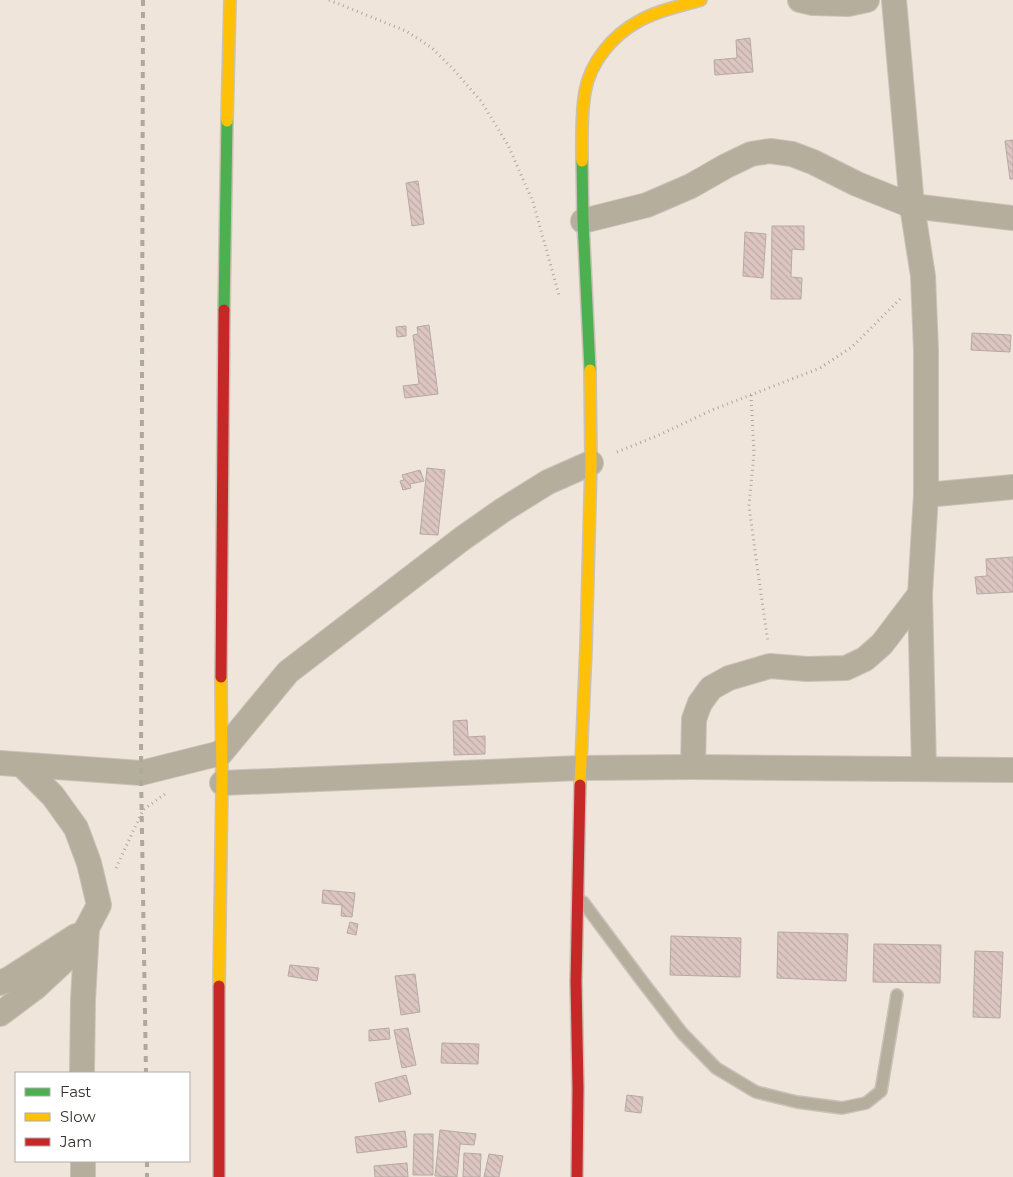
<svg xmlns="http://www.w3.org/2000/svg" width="1013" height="1177" font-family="Montserrat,sans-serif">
<defs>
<pattern id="building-back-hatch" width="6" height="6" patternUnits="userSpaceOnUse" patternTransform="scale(1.25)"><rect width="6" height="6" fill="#ddc6c1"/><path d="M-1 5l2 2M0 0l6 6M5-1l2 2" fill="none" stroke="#beaaa6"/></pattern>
</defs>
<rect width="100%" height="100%" fill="#f0e5db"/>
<g fill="url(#building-back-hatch)" stroke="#b4aaa5">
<polygon points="750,38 753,72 715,75 714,60 737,58 736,40"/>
<polygon points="1013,140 1013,179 1010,179 1005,141"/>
<polygon points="418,181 424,224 412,226 406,183"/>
<polygon points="772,226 804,226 804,250 792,249 791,277 802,278 801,299 771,299"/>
<polygon points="745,232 766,234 763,278 743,276"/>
<polygon points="429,325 438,394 405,398 403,386 419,384 413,335 418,334 417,327"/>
<polygon points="406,326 406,336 397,337 396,327"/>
<polygon points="972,333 1011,335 1010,352 971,350"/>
<polygon points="427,468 445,470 438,535 420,534"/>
<polygon points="420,470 424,481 410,484 411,488 403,490 400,481 404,480 402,475"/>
<polygon points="1013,557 1013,592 977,594 975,577 987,576 986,559"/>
<polygon points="467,720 468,737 485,736 485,754 454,755 453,721"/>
<polygon points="323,890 355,893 352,917 341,916 342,905 322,903"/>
<polygon points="350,922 358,924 356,935 347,933"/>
<polygon points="778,932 848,934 846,981 777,978"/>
<polygon points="671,936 741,938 740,977 670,975"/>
<polygon points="874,944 941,945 940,983 873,982"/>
<polygon points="975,951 1003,952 1000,1018 973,1017"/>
<polygon points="290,965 319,968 317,981 288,976"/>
<polygon points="415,974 420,1012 401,1015 395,976"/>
<polygon points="389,1028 390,1039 369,1041 369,1030"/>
<polygon points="408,1028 416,1065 402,1068 394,1030"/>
<polygon points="442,1043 479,1044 478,1064 441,1063"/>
<polygon points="406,1075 411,1094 379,1102 375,1083"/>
<polygon points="627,1095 643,1097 641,1113 625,1111"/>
<polygon points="440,1130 476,1134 474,1145 460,1144 457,1177 435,1176"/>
<polygon points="405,1131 407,1147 357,1153 355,1137"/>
<polygon points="414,1134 433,1134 433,1175 413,1175"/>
<polygon points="464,1153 481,1154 480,1177 463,1177"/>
<polygon points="489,1154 503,1156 499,1177 484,1177"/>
<polygon points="407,1163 408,1177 375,1177 374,1166"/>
</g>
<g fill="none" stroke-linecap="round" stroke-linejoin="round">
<g stroke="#cac1b9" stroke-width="14">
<polyline id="lane" points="583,902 639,977 682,1033 716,1068 756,1092 797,1102 842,1108 866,1103 881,1091 897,995"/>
</g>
<g stroke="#cac1b9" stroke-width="26">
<g id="street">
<polyline points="800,0 813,3 848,4 867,0"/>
<polyline points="894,0 912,206 923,276 926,350 926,495 920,594 924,769"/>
<polyline points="583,221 647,205 691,186 726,166 751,154 770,151 792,154 813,162 857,184 912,206 1013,218"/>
<polyline points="926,495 1013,487"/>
<polyline points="0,763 141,773 221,753 288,672 463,538 503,510 548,482 591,463"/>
<polyline points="693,767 694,719 700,703 711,688 729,678 770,666 807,669 846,668 865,659 882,644 920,594"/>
<polyline points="222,783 580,768 693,767 1013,770"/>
<polyline points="0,983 9,979 76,936"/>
<polyline points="0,1014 36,987 64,961 87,928 99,905 89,863 76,828 53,796 22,765"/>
<polyline points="82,1073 83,1000 87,928"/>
<polyline points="83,1161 83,1177"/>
</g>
</g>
<g stroke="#cac1b9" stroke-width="14">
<g id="fast">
<polyline points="582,161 583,221 590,370"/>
<polyline points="224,310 227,121"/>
</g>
</g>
<g stroke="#cac1b9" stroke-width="14">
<g id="slow">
<polyline points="227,121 230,0"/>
<path d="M 582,161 C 582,138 581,115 585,92 C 590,62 613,35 639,21 C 658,10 681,6 701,0"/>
<polyline points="580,785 586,648 591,463 590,370"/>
<polyline points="219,986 222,783 221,677"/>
</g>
</g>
<g stroke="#cac1b9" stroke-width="14">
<g id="jam">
<polyline points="221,677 224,310"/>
<polyline points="219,1177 219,986"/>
<polyline points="577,1177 578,1088 576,981 580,785"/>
</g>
</g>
<g stroke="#afa99b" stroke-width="3" stroke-dasharray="1 4" stroke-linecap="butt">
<polyline points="329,0 406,31 432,48 454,70 481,101 508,145 533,202 559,295"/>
<polyline points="751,395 754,453 749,506 755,551 768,643"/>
<polyline points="617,452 659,435 712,410 820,368 852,347 900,299"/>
<polyline points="116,868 143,810 165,794"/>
</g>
<use href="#lane" stroke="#b5ae9d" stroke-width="11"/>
<use href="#street" stroke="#b5ae9d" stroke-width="24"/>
<use href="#fast" stroke="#4caf50" stroke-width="11"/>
<use href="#slow" stroke="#ffc107" stroke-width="11"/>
<use href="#jam" stroke="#c62828" stroke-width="11"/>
<g stroke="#afa99b" stroke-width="4" stroke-dasharray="6 6" stroke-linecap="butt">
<polyline points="143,0 141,773 146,1073"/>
<polyline points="147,1161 147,1177"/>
</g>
</g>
<rect x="15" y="1072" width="175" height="90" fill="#ffffff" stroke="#afacaa"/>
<rect x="25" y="1088" width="25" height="8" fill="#4caf50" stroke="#afacaa"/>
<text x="60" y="1097" font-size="15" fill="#38302a">Fast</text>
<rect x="25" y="1113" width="25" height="8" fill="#ffc107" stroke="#afacaa"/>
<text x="60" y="1122" font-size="15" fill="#38302a">Slow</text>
<rect x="25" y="1138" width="25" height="8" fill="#c62828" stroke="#afacaa"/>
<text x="60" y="1147" font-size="15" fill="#38302a">Jam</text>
</svg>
